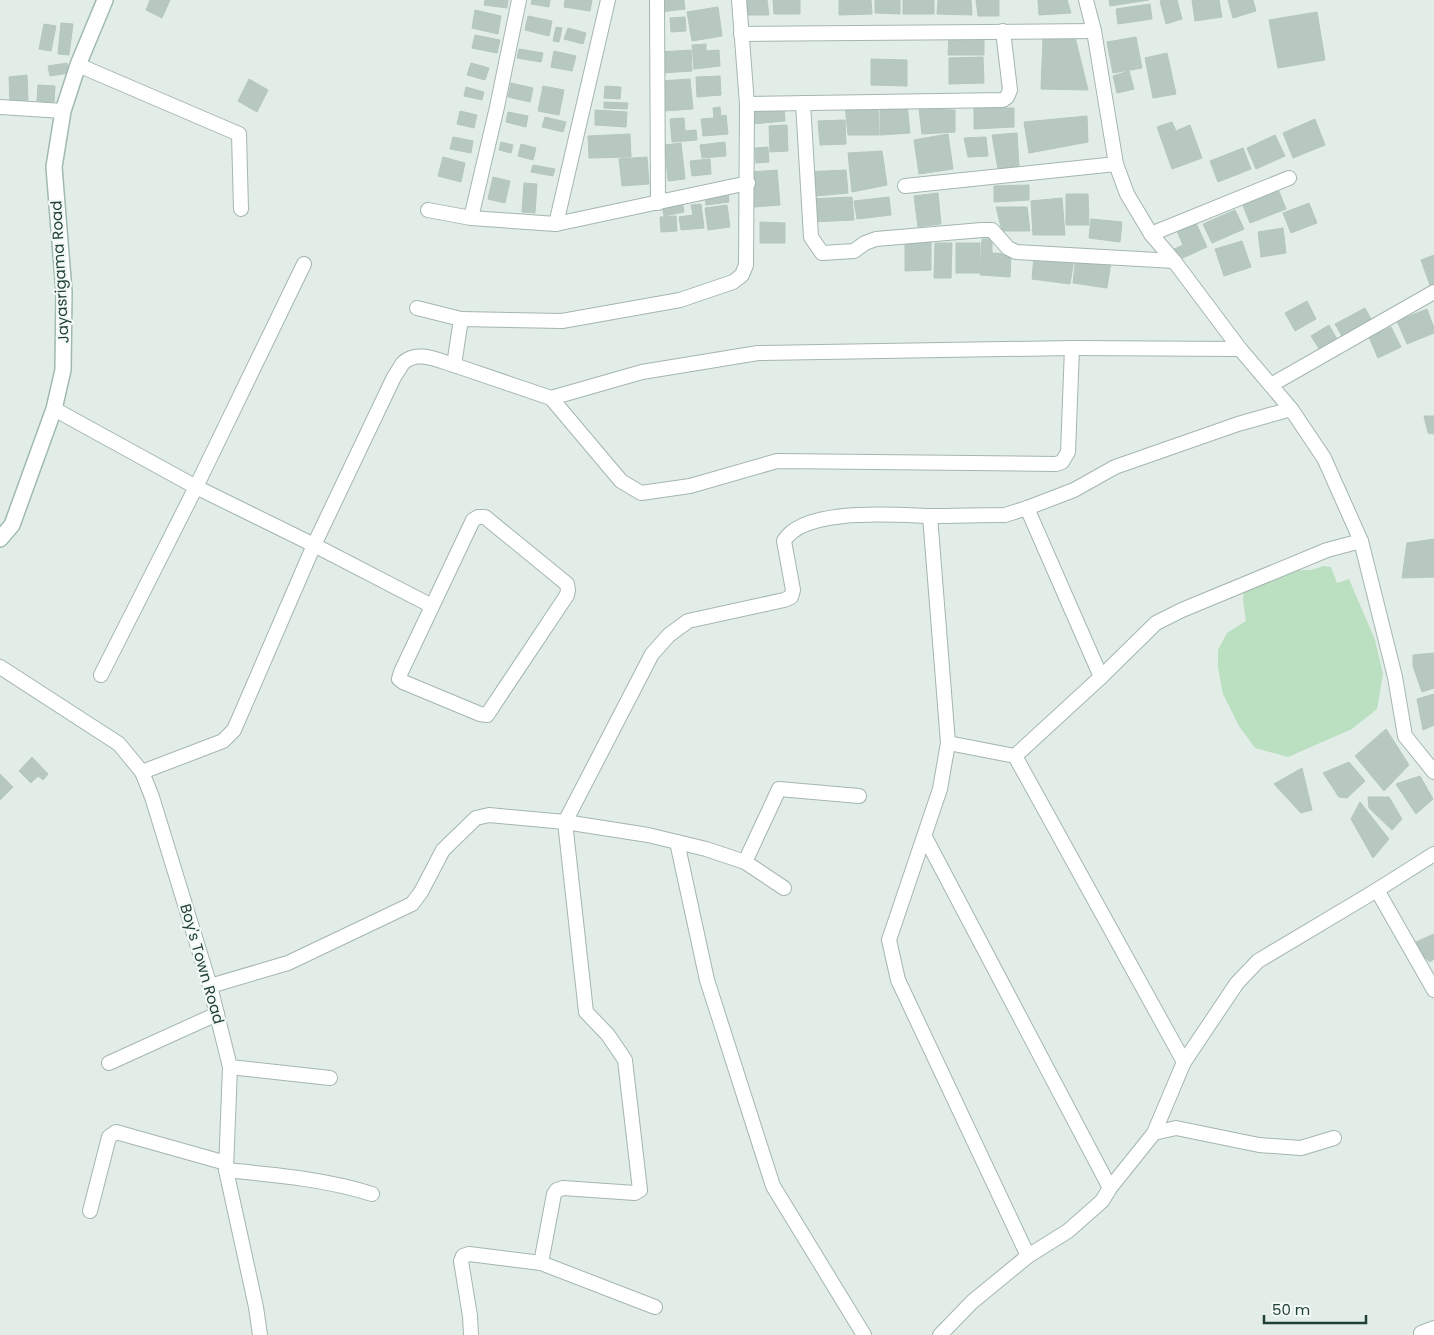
<svg xmlns="http://www.w3.org/2000/svg" width="1434" height="1335" font-family="Poppins,sans-serif">
<rect width="100%" height="100%" fill="#e2ede8"/>
<polygon fill="#bae0c1" points="1324,566 1331,567 1337,583 1349,579 1375,640 1383,674 1377,709 1352,729 1288,757 1255,748 1239,726 1223,694 1218,668 1218,650 1227,633 1246,621 1243,600 1244,590 1294,570 1311,570"/>
<g fill="#b7c8c0" stroke="#b4c7be">
<polygon points="150,0 170,0 162,18 146,10"/>
<polygon points="485,0 508,0 507,8 484,5"/>
<polygon points="532,0 550,0 549,7 531,4"/>
<polygon points="565,0 592,0 590,11 564,7"/>
<polygon points="659,0 684,0 685,9 661,12"/>
<polygon points="743,0 767,0 769,15 744,15"/>
<polygon points="773,0 800,0 800,14 774,14"/>
<polygon points="839,0 871,0 872,14 839,15"/>
<polygon points="875,0 900,0 900,14 875,13"/>
<rect x="903" y="0" width="31" height="14"/>
<polygon points="938,0 971,0 972,15 937,14"/>
<polygon points="976,0 999,0 999,16 978,16"/>
<polygon points="1038,0 1067,0 1071,13 1039,15"/>
<polygon points="1109,0 1149,0 1110,6"/>
<polygon points="1163,0 1177,0 1182,19 1166,24 1160,1"/>
<polygon points="1192,0 1219,0 1222,17 1195,21"/>
<polygon points="1228,0 1253,0 1256,11 1233,18"/>
<polygon points="1150,4 1152,19 1118,24 1116,9"/>
<polygon points="718,7 722,36 692,41 687,12"/>
<polygon points="475,10 501,16 498,34 472,28"/>
<polygon points="1317,12 1325,60 1278,68 1269,20"/>
<polygon points="528,16 552,21 549,36 525,30"/>
<polygon points="685,17 686,31 671,32 670,18"/>
<polygon points="61,23 73,24 69,55 58,54"/>
<polygon points="44,24 56,26 51,51 39,49"/>
<polygon points="556,27 562,28 559,42 553,41"/>
<polygon points="568,28 586,33 583,44 564,39"/>
<polygon points="475,35 500,40 497,53 472,48"/>
<polygon points="949,36 984,36 984,55 948,55"/>
<polygon points="1075,37 1088,90 1041,89 1043,38"/>
<polygon points="1136,37 1142,68 1113,73 1107,42"/>
<polygon points="706,44 706,51 719,50 720,66 694,69 692,45"/>
<polygon points="519,49 543,53 541,62 517,58"/>
<polygon points="691,50 692,71 662,73 660,52"/>
<polygon points="554,51 576,56 572,71 551,67"/>
<polygon points="1167,53 1176,94 1153,98 1145,58"/>
<polygon points="983,57 984,83 949,84 949,58"/>
<polygon points="871,59 907,60 907,86 871,85"/>
<polygon points="67,63 69,73 50,76 48,66"/>
<polygon points="471,63 489,68 485,80 467,75"/>
<polygon points="1129,71 1134,89 1117,93 1113,76"/>
<polygon points="27,75 28,100 10,102 9,77"/>
<polygon points="720,76 721,95 697,97 696,77"/>
<polygon points="249,79 268,90 257,112 238,101"/>
<polygon points="690,79 693,109 663,111 660,81"/>
<polygon points="511,83 533,88 530,102 508,97"/>
<polygon points="38,85 55,86 54,102 37,101"/>
<polygon points="543,86 564,90 559,115 538,111"/>
<polygon points="605,86 621,87 620,99 604,98"/>
<polygon points="466,87 484,92 482,100 464,96"/>
<polygon points="604,102 628,103 627,109 604,108"/>
<polygon points="907,104 910,133 880,135 880,105"/>
<polygon points="845,105 878,107 879,135 848,135"/>
<polygon points="720,107 721,116 726,115 728,134 703,136 701,119 714,118 713,108"/>
<polygon points="784,107 785,121 752,124 752,110"/>
<polygon points="974,108 1014,108 1014,127 974,129"/>
<polygon points="919,109 955,110 955,132 922,134"/>
<polygon points="595,110 627,112 626,127 595,125"/>
<polygon points="460,111 477,115 474,128 457,124"/>
<polygon points="508,112 528,116 526,127 506,122"/>
<polygon points="1087,116 1088,142 1029,153 1024,122"/>
<polygon points="545,117 566,122 563,132 542,127"/>
<polygon points="684,118 685,131 696,130 697,140 672,142 670,119"/>
<polygon points="1315,119 1325,145 1293,158 1283,133"/>
<polygon points="845,120 846,144 820,145 818,121"/>
<polygon points="1172,122 1176,131 1190,125 1202,158 1172,169 1157,127"/>
<polygon points="787,125 788,151 770,152 769,126"/>
<polygon points="1017,133 1019,167 998,169 992,135"/>
<polygon points="630,134 631,157 589,158 588,136"/>
<polygon points="948,134 953,169 919,174 914,140"/>
<polygon points="1275,135 1285,156 1256,169 1247,148"/>
<polygon points="453,137 473,141 471,153 450,149"/>
<polygon points="986,137 988,156 968,157 964,138"/>
<polygon points="501,142 513,145 511,153 499,150"/>
<polygon points="725,142 726,156 702,158 700,145"/>
<polygon points="681,143 685,179 668,181 665,145"/>
<polygon points="521,144 536,148 533,160 518,156"/>
<polygon points="768,147 769,162 756,163 755,148"/>
<polygon points="1243,148 1251,169 1218,182 1210,161"/>
<polygon points="882,151 887,185 852,192 848,153"/>
<polygon points="443,157 465,163 461,182 438,176"/>
<polygon points="647,157 649,184 622,186 619,159"/>
<polygon points="710,159 711,174 692,176 690,161"/>
<polygon points="533,165 555,169 553,176 531,172"/>
<polygon points="777,170 780,205 754,207 751,172"/>
<polygon points="846,170 848,193 805,197 804,172"/>
<polygon points="493,177 510,181 505,203 488,199"/>
<polygon points="524,183 537,184 535,213 522,212"/>
<polygon points="1029,185 1029,200 994,202 994,186"/>
<polygon points="1278,189 1286,209 1250,223 1242,203"/>
<polygon points="728,191 729,202 706,205 705,196"/>
<polygon points="938,193 941,224 918,227 914,196"/>
<polygon points="1066,194 1088,194 1089,225 1066,225"/>
<polygon points="852,197 854,220 811,222 809,199"/>
<polygon points="889,197 891,215 857,219 854,201"/>
<polygon points="1062,198 1065,235 1033,235 1031,201"/>
<polygon points="682,201 684,212 664,216 662,205"/>
<polygon points="1309,203 1317,223 1291,233 1283,213"/>
<polygon points="701,204 704,228 681,230 679,217 693,215 691,205"/>
<polygon points="727,205 730,227 708,230 705,208"/>
<polygon points="996,207 1027,207 1030,231 1002,231"/>
<polygon points="1235,210 1244,229 1212,243 1203,224"/>
<polygon points="676,216 677,231 661,232 660,217"/>
<polygon points="1091,219 1122,222 1120,242 1089,238"/>
<polygon points="760,222 785,223 785,243 760,243"/>
<polygon points="1196,223 1207,247 1174,262 1170,251 1183,245 1177,231"/>
<polygon points="1283,228 1286,253 1261,257 1258,232"/>
<polygon points="905,239 931,239 931,270 905,271"/>
<polygon points="982,239 992,239 992,253 1011,254 1010,277 980,275"/>
<polygon points="1242,241 1251,267 1224,276 1215,249"/>
<polygon points="935,243 952,243 951,278 934,278"/>
<rect x="956" y="243" width="24" height="30"/>
<polygon points="1434,255 1434,287 1431,288 1421,260"/>
<polygon points="1034,256 1074,259 1070,284 1032,279"/>
<polygon points="1076,257 1111,262 1107,288 1073,283"/>
<polygon points="1307,301 1316,319 1295,331 1285,313"/>
<polygon points="1365,308 1372,321 1343,338 1335,324"/>
<polygon points="1427,309 1434,328 1434,333 1407,344 1397,321"/>
<polygon points="1329,325 1337,339 1320,350 1311,336"/>
<polygon points="1391,327 1401,347 1378,358 1369,337"/>
<polygon points="1424,416 1434,416 1434,434 1428,433"/>
<polygon points="1434,539 1434,577 1402,578 1407,543"/>
<polygon points="1434,653 1434,688 1422,692 1413,666 1413,655"/>
<polygon points="1434,694 1434,725 1423,730 1417,699"/>
<polygon points="1386,729 1409,765 1384,791 1355,756"/>
<polygon points="32,757 48,774 43,780 38,776 31,783 19,771"/>
<polygon points="1349,762 1365,781 1347,798 1339,797 1323,773"/>
<polygon points="1302,768 1312,810 1301,813 1274,784"/>
<polygon points="0,774 13,787 0,800"/>
<polygon points="1420,776 1433,799 1416,814 1396,784"/>
<polygon points="1368,797 1389,797 1402,819 1392,830 1369,808"/>
<polygon points="1360,802 1389,839 1373,858 1351,819"/>
<polygon points="1434,934 1434,959 1430,962 1409,945"/>
</g>
<g fill="none" stroke-linecap="round" stroke-linejoin="round">
<g stroke="#a4b6af" stroke-width="16">
<g id="street">
<polyline points="519,0 497,107 471,218 556,224 748,183"/>
<polyline points="657,0 658,203"/>
<polyline points="739,0 747,104 746,265 742,275 733,282 680,300 562,321 461,319 454,365 551,398 642,372 758,353 1072,348 1240,349"/>
<polyline points="1086,0 1094,31 1116,164 1127,194 1151,234 1174,261 1240,349 1291,409 1324,458 1361,541 1395,677 1405,736 1434,772"/>
<polyline points="741,34 1094,31"/>
<polyline points="78,65 239,134 241,209"/>
<polyline points="803,103 811,237 822,253 854,251 865,243 876,239 982,230 992,230 1008,248 1016,252 1174,261"/>
<polyline points="747,104 1003,100 1007,97 1010,90 1003,31"/>
<polyline points="0,107 63,111"/>
<polyline points="905,186 1116,164"/>
<polyline points="428,210 471,218"/>
<polyline points="556,224 608,0"/>
<polyline points="1151,234 1289,178"/>
<polyline points="417,308 461,319"/>
<polyline points="1271,385 1434,292"/>
<polyline points="551,398 621,481 641,493 690,486 777,461 1056,464 1062,462 1068,452 1072,348"/>
<polyline points="54,409 196,487 314,545 432,606"/>
<polyline points="1027,508 1101,677 1015,756 1184,1062"/>
<polyline points="930,516 948,743 940,789 889,940 898,980 1028,1256"/>
<polygon points="478,517 485,517 567,584 568,590 567,595 487,715 480,714 403,682 399,679 401,672 473,520"/>
<polyline points="0,667 119,744 142,772 152,797 210,986 230,1067 226,1170 256,1307 260,1335"/>
<polyline points="101,675 196,487 304,264"/>
<polyline points="1101,677 1156,623 1182,610 1327,550 1361,541"/>
<polyline points="948,743 1015,756"/>
<path d="M 142,772 L 223,741 L 234,730 L 314,545 L 394,377 C 397,373 400,367 403,363 C 417,349 439,361 454,365"/>
<polyline points="925,837 1110,1188"/>
<polyline points="677,842 707,980 773,1186 864,1335"/>
<polyline points="745,862 779,789 859,796"/>
<polyline points="1377,890 1434,990"/>
<path d="M 210,986 L 288,963 L 412,904 L 421,892 L 443,850 L 476,818 L 489,815 L 565,822 L 652,654 L 669,635 L 688,621 L 784,600 L 791,597 L 793,590 L 784,541 C 803,507 895,515 929,516 C 954,516 980,515 1005,515 L 1027,508 L 1074,490 L 1115,467 L 1238,424 L 1291,409"/>
<polyline points="109,1063 217,1014"/>
<polyline points="230,1067 330,1078"/>
<polyline points="1154,1133 1176,1128 1259,1145 1301,1148 1334,1138"/>
<path d="M 226,1170 C 275,1175 325,1179 372,1194"/>
<polyline points="90,1211 109,1137 116,1132 226,1163"/>
<polyline points="541,1263 655,1307"/>
<polyline points="1421,1333 1434,1328"/>
<polyline points="471,1335 470,1316 461,1261 463,1256 469,1254 541,1263 554,1194 557,1190 563,1188 635,1193 640,1190 625,1060 608,1035 586,1012 565,822 648,835 706,849 745,862 784,888"/>
<polyline points="940,1335 972,1302 1028,1256 1068,1231 1102,1201 1110,1188 1154,1133 1184,1062 1237,983 1258,961 1377,890 1434,854"/>
</g>
</g>
<g stroke="#a0baaf" stroke-width="18">
<polyline id="secondary" points="0,539 12,525 54,409 63,370 64,292 54,167 63,111 78,65 105,0"/>
</g>
<use href="#street" stroke="#fff" stroke-width="14"/>
<use href="#secondary" stroke="#fff" stroke-width="15"/>
</g>
<g text-anchor="middle" stroke-width="4.5" stroke-linejoin="round" paint-order="stroke">
<g font-size="15" fill="#214035" stroke="#f3f9f6">
<text transform="translate(60 272) rotate(-93)" y="5">Jayasrigama Road</text>
<text transform="translate(202 964) rotate(74)" y="5">Boy's Town Road</text>
</g>
</g>
<path d="M1264 1315v8h102v-8" fill="none" stroke="#214035" stroke-width="2.5"/>
<text x="1272" y="1315" font-size="15" fill="#214035" stroke="#f3f9f6" stroke-width="4" paint-order="stroke">50 m</text>
</svg>
